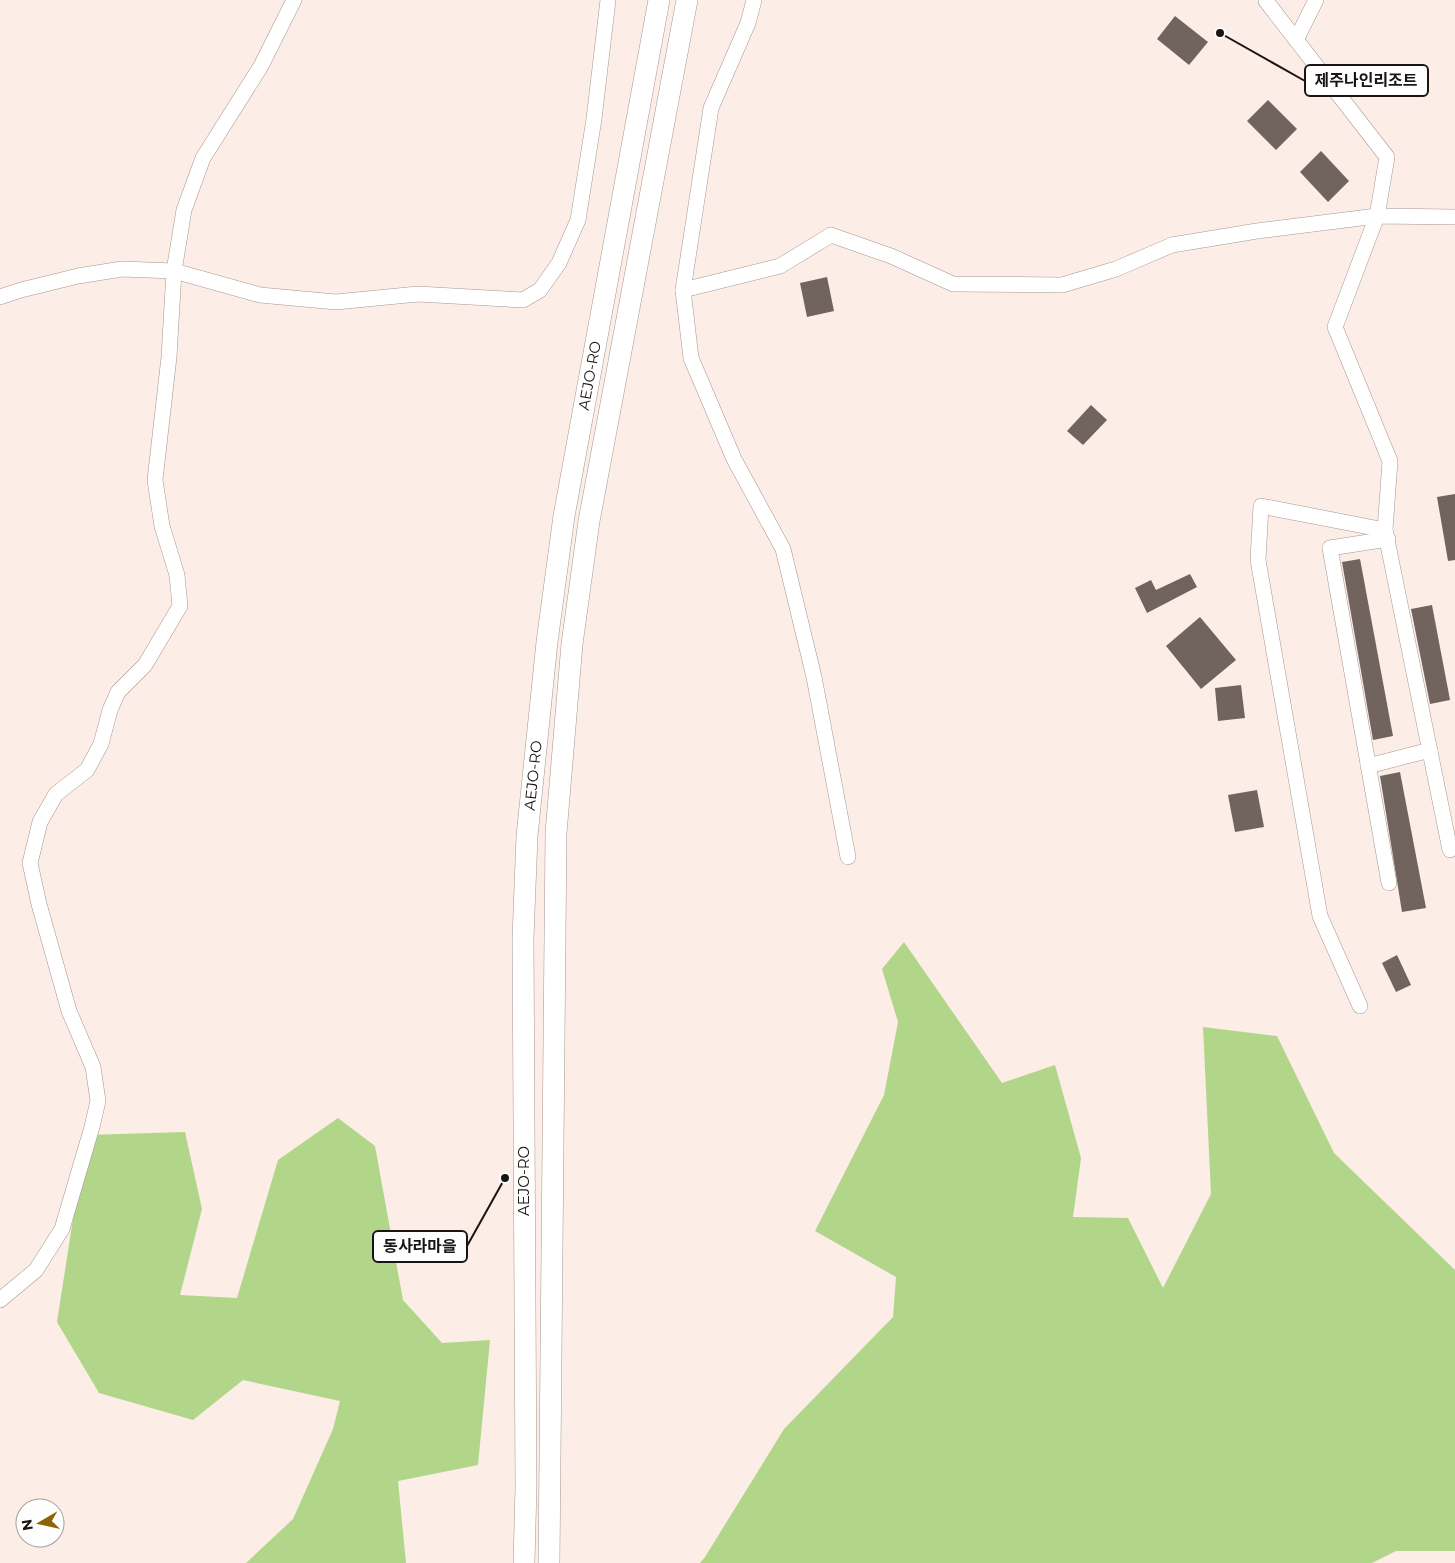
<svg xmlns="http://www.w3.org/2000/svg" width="1455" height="1563" font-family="Montserrat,'Noto Sans KR',sans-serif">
<rect width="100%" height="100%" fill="#fcede6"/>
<g fill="#b1d689">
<polygon points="904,942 1002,1083 1055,1065 1081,1158 1073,1217 1128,1218 1163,1288 1211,1194 1203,1027 1277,1036 1334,1153 1455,1270 1455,1551 1396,1551 1372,1563 700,1563 705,1557 784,1429 893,1317 896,1277 815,1231 884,1095 898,1022 882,969"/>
<polygon points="338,1118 375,1146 403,1300 442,1343 490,1340 478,1465 398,1481 406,1563 246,1563 293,1519 333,1429 340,1401 243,1380 193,1420 99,1393 57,1322 86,1135 185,1132 202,1209 180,1295 237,1298 278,1160"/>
</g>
<g fill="#71645e">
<polygon points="1175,16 1208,42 1189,65 1157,39"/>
<polygon points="1268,100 1297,129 1276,150 1247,121"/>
<polygon points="1321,151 1349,181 1328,202 1300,172"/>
<polygon points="827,277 834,311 807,317 800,283"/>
<polygon points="1091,405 1107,420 1083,445 1067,431"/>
<polygon points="1455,494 1455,560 1448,561 1437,497"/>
<polygon points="1360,559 1393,736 1373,740 1342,562"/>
<polygon points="1190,574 1197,587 1147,613 1135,588 1151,580 1156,590"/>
<polygon points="1432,605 1450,700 1430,704 1411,609"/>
<polygon points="1200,617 1236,660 1201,689 1166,646"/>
<polygon points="1241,685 1245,718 1218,721 1215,688"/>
<polygon points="1400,772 1426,908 1402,912 1380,776"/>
<polygon points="1257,790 1264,827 1235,832 1228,795"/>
<polygon points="1397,955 1411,985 1396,992 1382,963"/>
</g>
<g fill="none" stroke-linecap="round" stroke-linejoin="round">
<g stroke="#a59791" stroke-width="16">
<g id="street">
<polyline points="754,0 748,23 711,108 683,290 691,358 734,459 783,549 814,677 848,857"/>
<polyline points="1266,1 1387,157 1377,216 1335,327 1390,461 1385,530 1450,850"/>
<polyline points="1296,40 1316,0"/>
<polyline points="683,290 780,266 831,235 891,256 953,284 1062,285 1116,269 1172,245 1257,231 1377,216 1455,217"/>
<polyline points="0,297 21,290 78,276 122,269 174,271 260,295 336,302 418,294 523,300 540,290 559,263 578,220 594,119 608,0"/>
<polyline points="1388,539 1330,548 1389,883"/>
<polyline points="1368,766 1430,750"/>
<polyline points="1360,1006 1320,916 1258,560 1261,506 1385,530"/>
<polyline points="0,1300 36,1270 62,1229 92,1127 98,1101 93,1067 69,1011 39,904 30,863 40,822 56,794 87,770 101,744 110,710 118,692 145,665 180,606 177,575 162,526 155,480 169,357 174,271 184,210 203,158 261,66 294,0"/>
</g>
</g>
<g stroke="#a59791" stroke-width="22">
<g id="secondary">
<path id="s1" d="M 524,1563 L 526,1487 L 523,938 L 527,836 L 547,642 L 564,516 L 659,0"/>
<polyline points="549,1563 556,833 572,644 589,521 687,0"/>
</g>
</g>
<use href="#street" stroke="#fff" stroke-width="15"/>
<use href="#secondary" stroke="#fff" stroke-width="21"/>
</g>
<g text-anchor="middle" stroke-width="4" stroke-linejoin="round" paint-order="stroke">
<g font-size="15" fill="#1a1513" stroke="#fefefe">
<text dy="5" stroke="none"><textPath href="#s1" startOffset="1192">AEJO-RO</textPath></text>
<text dy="5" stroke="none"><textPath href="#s1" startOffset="788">AEJO-RO</textPath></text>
<text transform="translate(524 1181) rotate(-90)" y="5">AEJO-RO</text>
</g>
</g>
<path fill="none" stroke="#1a1513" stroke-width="2" d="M1220 33L1305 81M505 1178L467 1246"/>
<g fill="#1a1513" stroke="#fefefe" stroke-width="2">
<circle cx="1220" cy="33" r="5"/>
<circle cx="505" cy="1178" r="5"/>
</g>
<g fill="#fefefe" stroke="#1a1513" stroke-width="2">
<rect x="1305" y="65" width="123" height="31" rx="5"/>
<rect x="373" y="1231" width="94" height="31" rx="5"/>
</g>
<g font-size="16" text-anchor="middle" font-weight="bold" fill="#1a1513">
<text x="1366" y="86">제주나인리조트</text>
<text x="420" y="1252">동사라마을</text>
</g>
<g transform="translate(40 1523) rotate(261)"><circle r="24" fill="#fefefe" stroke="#a3a1a0"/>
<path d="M0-4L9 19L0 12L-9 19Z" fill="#8e6409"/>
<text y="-8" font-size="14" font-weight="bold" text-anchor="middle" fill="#1a1513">N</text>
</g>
</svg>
